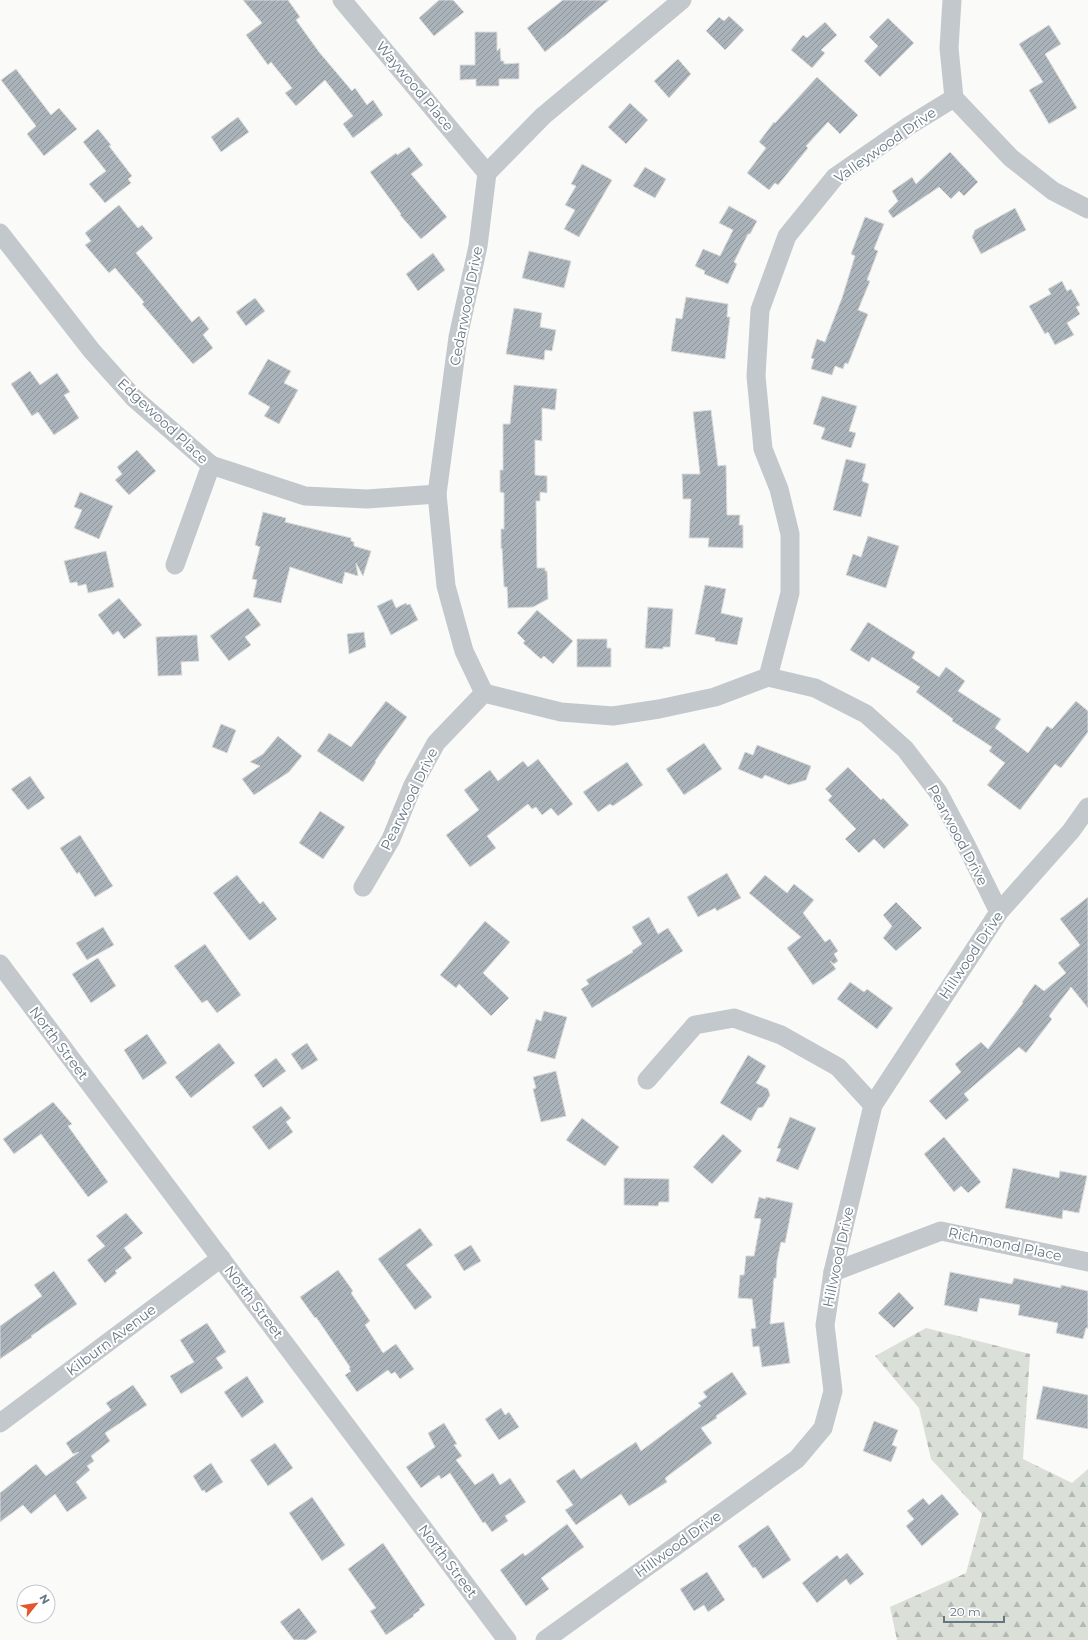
<svg xmlns="http://www.w3.org/2000/svg" width="1088" height="1640" font-family="Montserrat,sans-serif">
<defs>
<pattern id="forest-firs" width="22" height="20" patternUnits="userSpaceOnUse"><rect width="22" height="20" fill="#dadfd7"/><path d="M5 1l3.5 6h-7zM16 11l3.5 6h-7z" fill="#b4b9b4"/></pattern>
<pattern id="building-hatch" width="6" height="6" patternUnits="userSpaceOnUse"><rect width="6" height="6" fill="#aab3b9"/><path d="M-1 1l2-2M0 6l6-6M5 7l2-2" fill="none" stroke="#8e969c"/></pattern>
</defs>
<rect width="100%" height="100%" fill="#fafaf8"/>
<polygon fill="url(#forest-firs)" points="926,1328 1030,1354 1023,1459 1072,1483 1088,1469 1088,1640 897,1640 890,1607 966,1573 982,1514 931,1459 919,1408 875,1356"/>
<g fill="url(#building-hatch)" stroke="#dcdcda">
<polygon points="243,0 288,0 300,17 296,20 319,52 352,91 355,88 367,105 373,100 383,115 353,138 343,124 353,116 325,80 296,106 285,93 292,88 271,62 268,65 246,35 262,23"/>
<polygon points="439,0 453,0 464,12 434,36 419,18"/>
<polygon points="563,0 609,0 545,52 527,28"/>
<polygon points="729,16 744,30 725,50 706,31 719,17 724,21"/>
<polygon points="888,18 914,43 880,77 864,61 878,46 869,37"/>
<polygon points="825,22 837,35 821,50 825,53 812,68 791,50 803,35 807,38"/>
<polygon points="1049,25 1061,44 1045,54 1077,108 1049,124 1029,90 1043,82 1019,44"/>
<polygon points="475,32 497,32 497,51 500,48 501,61 504,61 504,64 519,63 519,79 499,79 499,86 476,86 476,79 460,80 460,65 475,65"/>
<polygon points="678,59 691,74 669,98 654,81"/>
<polygon points="16,69 51,115 59,108 77,129 44,156 27,134 36,126 1,80"/>
<polygon points="817,77 858,115 840,134 828,122 806,146 808,148 778,185 775,183 769,190 747,173 766,148 759,142 774,122 775,123"/>
<polygon points="630,103 648,120 626,144 608,127"/>
<polygon points="238,117 249,132 221,152 211,137"/>
<polygon points="98,129 111,145 109,146 132,176 128,179 131,183 105,203 89,184 106,171 83,142"/>
<polygon points="409,147 423,165 411,174 447,217 421,239 400,215 401,214 370,172 396,153 397,155"/>
<polygon points="950,152 978,182 964,196 959,191 951,199 939,187 893,218 888,211 898,201 892,191 912,177 916,184"/>
<polygon points="582,164 612,180 579,237 564,229 575,210 565,205 576,186 571,184"/>
<polygon points="645,167 666,179 655,198 633,186"/>
<polygon points="119,205 138,228 142,225 153,238 136,253 192,322 199,316 209,329 203,335 213,348 193,364 142,304 144,302 115,268 109,273 85,245 91,241 85,233"/>
<polygon points="729,206 757,221 750,234 748,234 734,262 737,264 728,284 704,274 705,271 695,266 703,249 720,256 733,230 719,223"/>
<polygon points="1015,208 1026,230 981,254 972,237 975,230"/>
<polygon points="865,217 884,224 874,249 878,251 867,280 870,281 858,310 868,314 848,364 845,363 843,369 835,366 832,375 811,369 814,359 811,358 817,339 825,342 842,298 855,256 851,254"/>
<polygon points="529,251 571,261 564,288 522,278"/>
<polygon points="433,253 445,270 418,291 406,274"/>
<polygon points="1062,281 1067,291 1071,289 1080,305 1076,307 1080,314 1067,323 1074,335 1055,345 1048,332 1045,334 1029,306 1051,294 1048,289"/>
<polygon points="686,297 728,304 727,317 730,317 725,359 671,351 676,318 682,319"/>
<polygon points="255,298 265,311 246,326 236,312"/>
<polygon points="514,308 542,313 540,327 556,330 552,351 545,350 544,360 506,354"/>
<polygon points="268,359 291,371 284,383 298,390 279,424 264,416 270,407 248,394"/>
<polygon points="30,371 40,385 57,373 70,392 64,395 79,418 54,435 38,412 32,416 11,384"/>
<polygon points="514,385 557,389 555,410 542,408 542,441 535,440 535,475 547,476 547,493 540,492 540,501 536,501 537,568 545,568 545,571 547,571 548,599 533,607 508,608 507,587 504,587 502,548 501,549 501,529 504,529 504,493 500,492 500,470 503,470 503,424 510,424"/>
<polygon points="822,396 857,406 849,431 856,433 851,448 821,439 825,428 813,424"/>
<polygon points="711,410 718,466 726,465 727,515 740,515 739,525 743,525 743,548 708,547 709,538 689,538 691,499 683,499 682,474 700,474 693,412"/>
<polygon points="137,450 156,471 129,495 115,480 122,474 117,467"/>
<polygon points="846,459 866,464 862,481 869,484 861,517 833,510"/>
<polygon points="80,492 113,506 99,539 74,528 82,510 74,507"/>
<polygon points="263,512 286,518 285,522 351,538 351,541 354,542 354,546 371,551 363,576 356,563 358,576 345,572 342,584 290,567 281,603 253,597 257,580 252,579 260,547 255,545"/>
<polygon points="868,536 899,546 886,588 846,575 853,554 861,557"/>
<polygon points="106,551 114,587 88,593 86,584 78,586 77,582 70,583 64,561"/>
<polygon points="705,585 726,589 721,613 743,618 737,645 715,641 715,638 695,634"/>
<polygon points="119,598 142,625 124,639 118,631 113,635 98,615"/>
<polygon points="392,599 396,608 406,603 407,605 410,604 418,620 391,635 377,606"/>
<polygon points="648,607 673,609 670,647 663,647 663,649 645,648"/>
<polygon points="248,608 261,625 245,637 251,645 229,661 210,636"/>
<polygon points="537,610 573,641 553,664 544,656 541,659 523,643 525,641 517,633"/>
<polygon points="868,622 915,652 912,658 939,677 946,667 965,681 958,691 1001,719 995,728 1028,753 1047,726 1052,729 1076,701 1088,711 1088,732 1061,768 1055,764 1020,810 987,785 1005,763 989,751 992,747 952,721 953,719 916,692 920,687 872,657 869,662 850,650"/>
<polygon points="364,632 366,647 349,654 347,634"/>
<polygon points="197,635 199,661 181,662 182,675 158,676 156,637"/>
<polygon points="577,639 607,639 607,648 611,648 611,667 577,667"/>
<polygon points="386,701 407,717 375,761 376,762 363,782 317,751 329,733 351,747"/>
<polygon points="221,724 236,730 227,753 212,747"/>
<polygon points="278,736 302,756 289,772 254,795 242,779 260,766 250,762 263,754"/>
<polygon points="704,743 722,769 684,795 666,769"/>
<polygon points="757,745 811,766 806,780 789,785 765,775 762,779 738,769 745,752 753,755"/>
<polygon points="538,759 573,804 558,816 551,808 542,815 536,807 532,809 528,804 487,836 496,848 470,867 446,835 479,810 464,790 490,770 498,781 523,761 528,767"/>
<polygon points="627,762 643,785 613,806 610,804 598,812 583,792"/>
<polygon points="848,767 881,800 883,798 909,825 884,849 874,839 859,853 845,839 856,829 828,800 832,796 825,789"/>
<polygon points="30,776 45,798 28,810 11,789"/>
<polygon points="320,811 345,827 323,859 299,843"/>
<polygon points="80,835 113,886 95,897 79,872 77,874 60,848"/>
<polygon points="727,873 741,898 717,911 715,908 698,917 687,897"/>
<polygon points="237,875 260,904 263,901 277,919 251,940 249,940 213,893"/>
<polygon points="765,875 787,893 794,884 814,900 803,913 825,942 830,939 838,951 834,954 838,961 834,964 830,961 836,969 813,985 787,948 801,937 749,893"/>
<polygon points="1088,897 1088,1008 1071,987 1049,1016 1052,1019 1026,1053 1019,1047 964,1094 969,1100 946,1120 929,1101 961,1072 955,1064 981,1042 988,1049 1023,1003 1022,1002 1035,984 1044,991 1066,973 1058,963 1080,945 1060,919"/>
<polygon points="896,902 922,928 896,951 883,938 892,926 883,915"/>
<polygon points="649,917 658,934 668,928 683,951 592,1008 581,989 589,984 586,980 633,952 632,951 642,944 632,927"/>
<polygon points="485,921 510,942 483,973 509,998 491,1016 459,984 456,988 440,975"/>
<polygon points="103,927 114,945 87,960 76,943"/>
<polygon points="205,944 241,995 217,1013 207,1000 202,1003 174,966"/>
<polygon points="98,958 116,986 91,1003 72,974"/>
<polygon points="850,982 864,992 867,989 893,1008 877,1029 837,999"/>
<polygon points="544,1011 567,1017 555,1059 527,1051 536,1019 541,1021"/>
<polygon points="147,1034 167,1063 143,1080 124,1050"/>
<polygon points="219,1043 235,1063 191,1098 175,1077"/>
<polygon points="307,1043 318,1060 302,1070 291,1054"/>
<polygon points="748,1055 766,1066 756,1083 768,1089 770,1095 763,1107 758,1108 751,1121 720,1103"/>
<polygon points="276,1058 286,1071 263,1088 254,1075"/>
<polygon points="556,1071 566,1116 541,1122 533,1089 536,1088 533,1077"/>
<polygon points="53,1102 72,1124 68,1126 108,1182 88,1197 41,1134 14,1154 3,1139"/>
<polygon points="281,1106 291,1118 286,1122 293,1132 269,1150 252,1127"/>
<polygon points="790,1117 816,1128 798,1170 776,1161 781,1149 777,1148"/>
<polygon points="582,1118 619,1147 605,1166 566,1140"/>
<polygon points="723,1134 742,1151 712,1184 693,1167"/>
<polygon points="944,1137 981,1182 968,1193 961,1186 954,1192 924,1154"/>
<polygon points="1013,1168 1059,1178 1060,1171 1087,1176 1079,1213 1063,1210 1062,1219 1005,1208"/>
<polygon points="624,1178 669,1179 669,1202 659,1202 658,1206 624,1205"/>
<polygon points="759,1197 765,1199 766,1197 793,1203 785,1243 781,1242 777,1261 776,1278 774,1278 770,1324 784,1322 790,1363 762,1367 759,1346 753,1347 751,1329 756,1328 752,1299 738,1298 740,1275 744,1275 746,1256 754,1256 761,1219 754,1218"/>
<polygon points="126,1213 143,1233 124,1248 132,1258 115,1271 117,1273 105,1283 87,1260 105,1246 96,1236"/>
<polygon points="420,1228 433,1245 406,1265 432,1297 415,1310 378,1259"/>
<polygon points="471,1245 481,1261 464,1271 454,1255"/>
<polygon points="338,1270 353,1291 351,1293 370,1321 365,1325 383,1353 396,1344 414,1369 400,1379 395,1372 391,1374 388,1370 357,1392 345,1375 351,1371 349,1369 350,1367 316,1317 315,1318 300,1297"/>
<polygon points="54,1271 77,1304 31,1336 32,1337 0,1359 0,1326 42,1296 34,1285"/>
<polygon points="950,1272 1012,1284 1014,1278 1061,1288 1061,1285 1088,1291 1088,1328 1086,1328 1083,1339 1056,1333 1058,1323 1018,1315 1020,1305 980,1298 977,1312 944,1305"/>
<polygon points="899,1292 914,1308 894,1328 878,1313"/>
<polygon points="207,1323 226,1352 216,1358 223,1368 181,1394 170,1376 194,1362 180,1340"/>
<polygon points="732,1372 747,1394 716,1416 717,1418 701,1428 712,1443 665,1478 667,1482 629,1506 621,1494 576,1525 565,1510 573,1505 556,1481 574,1469 581,1479 636,1442 641,1451 701,1406 698,1403 707,1397 703,1392"/>
<polygon points="247,1376 264,1402 242,1418 224,1392"/>
<polygon points="133,1385 147,1405 105,1433 110,1441 91,1456 94,1461 87,1466 90,1470 76,1482 87,1498 67,1512 55,1494 31,1514 23,1505 0,1522 0,1493 36,1464 46,1476 79,1452 73,1454 66,1443 111,1410 106,1403"/>
<polygon points="1043,1386 1088,1395 1088,1429 1036,1419"/>
<polygon points="501,1408 505,1415 509,1412 519,1427 499,1440 485,1419"/>
<polygon points="874,1421 898,1430 892,1445 897,1447 891,1462 863,1451"/>
<polygon points="444,1423 457,1444 454,1445 462,1456 456,1460 475,1485 493,1473 500,1485 510,1478 526,1502 505,1516 508,1521 492,1532 485,1522 483,1523 450,1473 441,1479 439,1475 421,1488 406,1467 435,1447 428,1433"/>
<polygon points="275,1443 293,1468 268,1486 250,1460"/>
<polygon points="211,1463 223,1482 206,1493 204,1490 202,1491 193,1476"/>
<polygon points="942,1494 959,1514 922,1546 906,1526 914,1519 907,1511 923,1498 929,1505"/>
<polygon points="312,1497 345,1545 322,1561 289,1513"/>
<polygon points="567,1524 584,1547 541,1578 549,1589 526,1606 500,1570 523,1553 525,1556"/>
<polygon points="768,1525 791,1560 763,1579 755,1567 753,1568 738,1546"/>
<polygon points="383,1543 425,1605 419,1609 420,1610 413,1615 414,1616 386,1635 370,1611 376,1608 348,1569"/>
<polygon points="847,1553 864,1574 850,1585 846,1579 817,1603 802,1583 837,1555 840,1559"/>
<polygon points="707,1572 725,1600 708,1612 704,1605 694,1611 680,1589"/>
<polygon points="299,1608 317,1632 306,1640 294,1640 280,1622"/>
</g>
<g fill="none" stroke-linecap="round" stroke-linejoin="round">
<g stroke="#c3c8cc" stroke-width="19">
<polyline points="342,0 487,173"/>
<polyline points="952,0 949,48 954,98 1011,158 1053,191 1088,209"/>
<polyline points="0,233 92,351 134,398 211,465 305,496 367,499 437,494"/>
<polyline points="175,565 211,465"/>
<polyline points="768,677 790,593 790,534 779,489 763,449 756,376 760,310 787,236 835,177 910,125 954,98"/>
<polyline points="484,693 464,651 446,586 437,494 458,337 478,246 487,173 543,116 682,0"/>
<polyline points="484,693 561,712 613,716 659,709 715,697 768,677 815,688 866,714 905,749 938,792 966,845 999,912"/>
<polyline points="363,887 391,839 413,785 436,743 484,693"/>
<polyline points="0,964 507,1640"/>
<polyline points="647,1080 695,1025 734,1018 781,1035 838,1067 873,1105"/>
<polyline points="833,1272 941,1231 1088,1262"/>
<polyline points="0,1423 221,1258"/>
<polyline points="545,1640 797,1459 823,1428 833,1391 825,1325 833,1272 873,1105 999,912 1071,831 1088,807"/>
</g>
</g>
<g text-anchor="middle" stroke-width="4" stroke-linejoin="round" paint-order="stroke">
<g font-size="14" fill="#657683" stroke="#fff">
<text transform="translate(415 86) rotate(50)" y="5">Waywood Place</text>
<text transform="translate(885 145) rotate(-35)" y="5">Valleywood Drive</text>
<text transform="translate(466 306) rotate(-79)" y="5">Cedarwood Drive</text>
<text transform="translate(163 421) rotate(43)" y="5">Edgewood Place</text>
<text transform="translate(409 799) rotate(-64)" y="5">Pearwood Drive</text>
<text transform="translate(958 835) rotate(62)" y="5">Pearwood Drive</text>
<text transform="translate(971 955) rotate(-56)" y="5">Hillwood Drive</text>
<text transform="translate(59 1043) rotate(53)" y="5">North Street</text>
<text transform="translate(1005 1244) rotate(12)" y="5">Richmond Place</text>
<text transform="translate(838 1257) rotate(-78)" y="5">Hillwood Drive</text>
<text transform="translate(254 1302) rotate(53)" y="5">North Street</text>
<text transform="translate(111 1340) rotate(-37)" y="5">Kilburn Avenue</text>
<text transform="translate(678 1544) rotate(-36)" y="5">Hillwood Drive</text>
<text transform="translate(448 1561) rotate(53)" y="5">North Street</text>
</g>
</g>
<g transform="translate(36 1604) rotate(60)"><circle r="19" fill="#ffffff" stroke="#c1c8cd"/>
<path d="M0-3L7 15L0 10L-7 15Z" fill="#e4572e"/>
<text y="-6" font-size="11" font-weight="bold" text-anchor="middle" fill="#657683">N</text>
</g>
<path d="M944 1616v6h60v-6" fill="none" stroke="#657683" stroke-width="2"/>
<text x="950" y="1616" font-size="12" fill="#657683" stroke="#ffffff" stroke-width="3" paint-order="stroke">20 m</text>
</svg>
